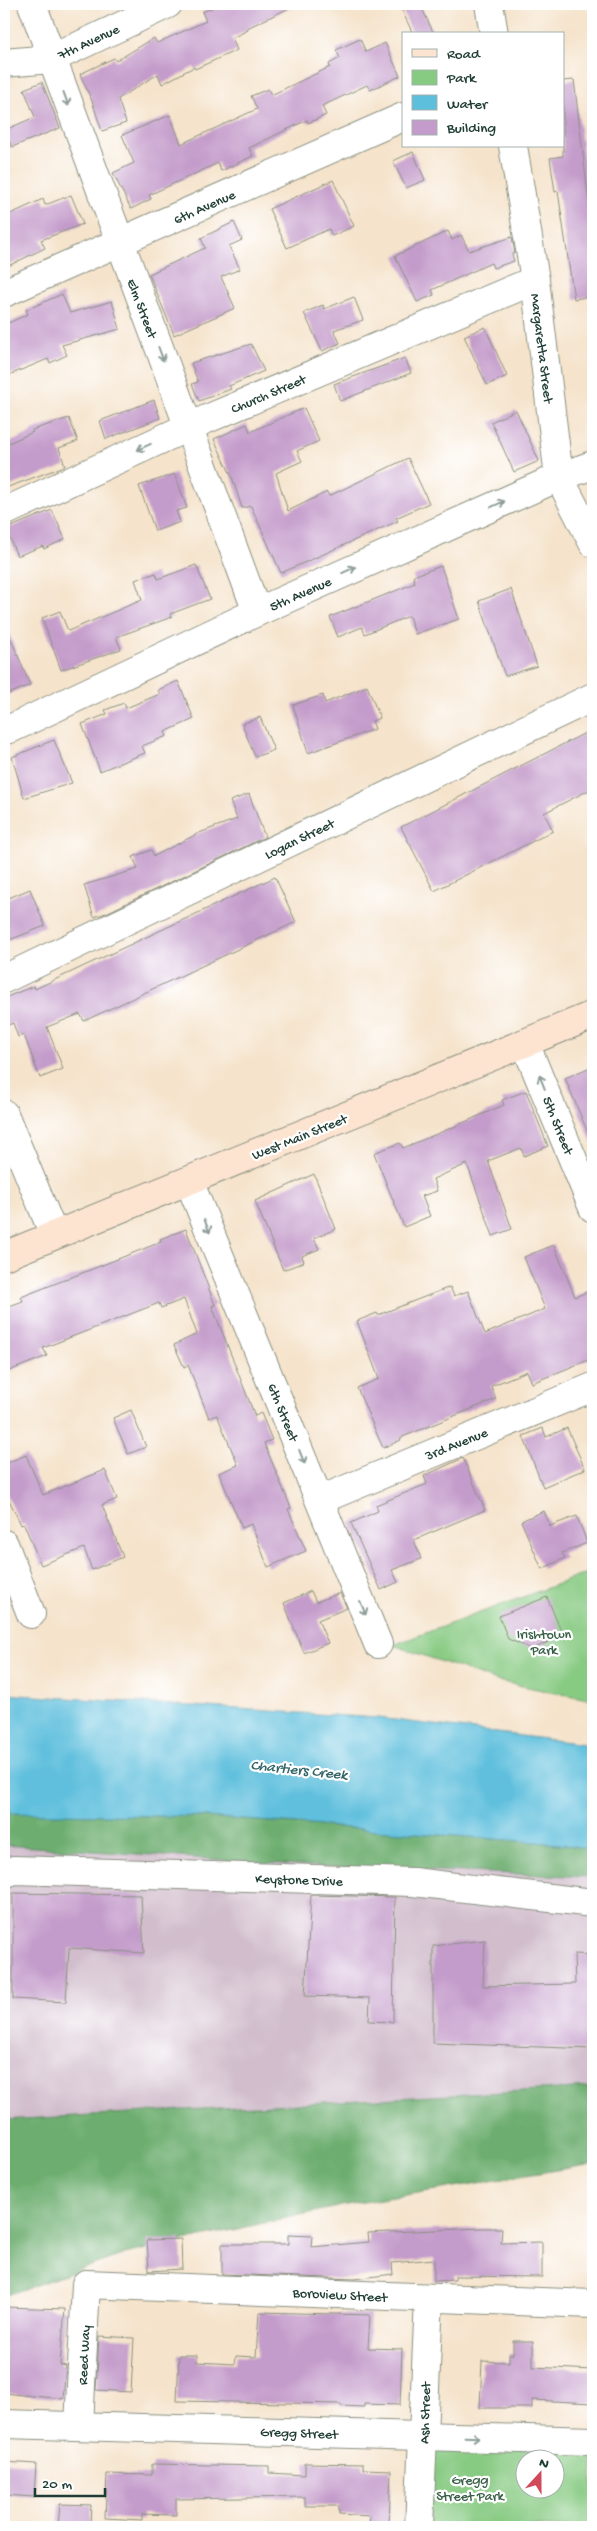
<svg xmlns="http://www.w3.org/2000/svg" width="597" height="2531" font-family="'Gochi Hand',sans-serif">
<rect width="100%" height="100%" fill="#fff"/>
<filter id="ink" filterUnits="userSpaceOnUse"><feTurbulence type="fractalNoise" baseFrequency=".02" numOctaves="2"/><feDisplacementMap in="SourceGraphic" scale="10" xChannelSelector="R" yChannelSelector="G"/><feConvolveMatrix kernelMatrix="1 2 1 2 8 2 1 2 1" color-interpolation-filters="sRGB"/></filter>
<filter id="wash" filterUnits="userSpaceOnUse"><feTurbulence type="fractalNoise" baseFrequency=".0096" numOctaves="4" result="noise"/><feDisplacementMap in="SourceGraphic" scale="20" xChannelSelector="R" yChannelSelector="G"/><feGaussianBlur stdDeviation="1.12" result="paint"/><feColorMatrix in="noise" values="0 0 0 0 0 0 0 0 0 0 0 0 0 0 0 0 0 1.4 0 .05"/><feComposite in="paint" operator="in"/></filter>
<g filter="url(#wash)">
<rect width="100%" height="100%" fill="#f5e3cb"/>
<polygon fill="#d1bdcc" points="4,1843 593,1877 593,2087 4,2120"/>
<g fill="#87ca82" stroke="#53845b" fill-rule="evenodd">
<polygon points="593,1571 593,1700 497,1681 393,1645"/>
<path d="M 432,2445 L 593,2452 L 593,2527 L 429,2527 ZM 524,2458 L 554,2458 L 554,2488 L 524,2488 Z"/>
</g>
<g fill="#6dae70" stroke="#467652">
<polygon points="4,1813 206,1817 560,1844 593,1849 593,1877 313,1866 4,1845"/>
<polygon points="593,2087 593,2164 346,2205 125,2254 4,2296 4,2120"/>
</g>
<polygon fill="#5ebfdd" stroke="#3e7e88" points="4,1694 379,1718 593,1745 593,1849 560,1844 206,1817 4,1813"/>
<g id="blocks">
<g fill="#c49ccb">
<polygon points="220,4 298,4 247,28 248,30 232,38 237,50 195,69 194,67 162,84 158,74 118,99 126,123 102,131 92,101 80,74 114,58 116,61 154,38 157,43 206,21 202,12"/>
<polygon points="399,4 420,4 434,34 413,34"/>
<polygon points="360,39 366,52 385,43 400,76 370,90 367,85 322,106 326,115 308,123 307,120 249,148 253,156 221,171 218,163 149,195 151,199 131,209 113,173 134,163 122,135 170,115 181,144 257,109 251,96 268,89 271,95 330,67 329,64 340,58 336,50"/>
<polygon points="574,80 589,203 593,203 593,296 574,299 558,191 555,192 550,158 563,156 563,81"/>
<polygon points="42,82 60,128 12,147 5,130 35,117 24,89"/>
<polygon points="413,152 425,180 406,188 393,161"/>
<polygon points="333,180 354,226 332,236 329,229 287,248 269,209"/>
<polygon points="71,195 83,224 41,240 45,248 4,268 4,217 43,199 45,205"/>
<polygon points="234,222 242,240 229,246 240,269 221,277 235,308 174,335 149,274 205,248 201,238"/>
<polygon points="448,231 452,240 461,235 469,251 512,237 515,253 512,254 514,261 493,268 491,263 432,290 434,295 417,302 395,256"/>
<polygon points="62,294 70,313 112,301 120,329 62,345 67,355 50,363 48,359 4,377 4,325 28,314 26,310"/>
<polygon points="354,297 363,320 334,330 340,343 322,351 304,313 323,305 324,309"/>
<polygon points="485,327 507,376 487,385 464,336"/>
<polygon points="251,344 264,371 229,386 231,389 199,401 192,384 198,382 191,363"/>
<polygon points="405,358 411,373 340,401 334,384"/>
<polygon points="154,400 160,418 106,439 100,421"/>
<polygon points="304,408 319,441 297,451 302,461 276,473 288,511 327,492 329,496 408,458 429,503 396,518 398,521 281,573 251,506 242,508 232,477 214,439 247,424 250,432"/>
<polygon points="516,410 539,461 514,472 491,422"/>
<polygon points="69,418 78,441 59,448 65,466 8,487 4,476 4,445 33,432 32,430"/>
<polygon points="175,474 187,508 176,511 180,522 155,531 139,486"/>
<polygon points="52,510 65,539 44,549 43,546 17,556 6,529"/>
<polygon points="196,565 210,599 170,614 172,617 116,637 121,649 61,670 42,618 60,611 68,631 142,600 135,580 156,573 158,579"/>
<polygon points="441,566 459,619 415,634 409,616 365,634 362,627 338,637 330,617 415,583 413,576"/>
<polygon points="511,589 537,666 505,676 479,601"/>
<polygon points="4,622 30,685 4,696"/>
<polygon points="178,681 194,719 165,732 167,736 142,746 145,753 100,771 82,724 107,714 105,710 124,703 126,708 160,694 158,690"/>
<polygon points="367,686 380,718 372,721 375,729 308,753 293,705 323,695 325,703"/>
<polygon points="260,717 274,750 255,757 242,724"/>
<polygon points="593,729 593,788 544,813 553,831 434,891 401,827"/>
<polygon points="54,740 72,783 24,798 12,757"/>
<polygon points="249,794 265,837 106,913 94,917 84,885 138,869 133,857 151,850 154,856 199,833 237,819 230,801"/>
<polygon points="275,877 296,922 84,1021 80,1014 47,1027 63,1069 40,1078 24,1035 18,1037 13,1023 4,1027 4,998 34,986 35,989"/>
<polygon points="30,889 45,926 4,942 4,900"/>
<polygon points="593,1066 593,1145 565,1078"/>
<polygon points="526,1091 548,1146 524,1156 521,1148 488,1161 512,1229 493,1236 467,1164 433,1179 437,1191 422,1196 430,1216 404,1227 374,1153 400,1143 403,1148 451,1128 504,1105 502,1100"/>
<polygon points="314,1174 336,1229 314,1238 319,1249 302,1256 304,1262 283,1270 255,1201"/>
<polygon points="186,1229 215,1305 212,1306 255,1416 261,1413 272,1440 264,1443 291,1508 288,1509 306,1551 268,1567 251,1524 242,1528 219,1473 238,1465 217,1415 209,1418 188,1365 184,1367 174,1345 197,1334 184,1299 161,1308 159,1303 43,1348 47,1356 4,1373 4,1308 23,1301 21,1297 161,1242 160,1239"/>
<polygon points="554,1245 575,1297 593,1289 593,1358 532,1383 527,1371 491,1386 496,1399 400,1438 401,1440 383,1448 357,1388 379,1379 357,1321 377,1313 378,1315 450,1287 454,1296 468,1291 485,1334 545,1309 524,1257"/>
<polygon points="131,1410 146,1447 128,1454 113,1418"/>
<polygon points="543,1428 546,1437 567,1428 585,1469 543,1487 523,1436"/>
<polygon points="26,1455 43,1495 105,1470 117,1499 102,1505 123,1557 92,1570 84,1548 41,1565 24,1524 21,1525 4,1489 4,1464"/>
<polygon points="463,1458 485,1510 414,1540 421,1559 392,1570 398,1582 381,1590 351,1523 378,1511 376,1505 427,1484 424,1476"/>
<polygon points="544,1511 550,1526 577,1516 587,1543 562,1553 565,1558 542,1569 521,1521"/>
<polygon points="311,1591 316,1602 340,1593 347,1608 318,1620 328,1643 304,1653 284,1603"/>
<polygon points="547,1597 563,1636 532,1649 508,1639 499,1616"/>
<polygon points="13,1893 141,1895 144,1953 69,1948 66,2002 13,1999"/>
<polygon points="311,1895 395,1897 393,2022 369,2021 370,1998 305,1996"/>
<polygon points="485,1940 483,1986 575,1984 574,1954 593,1955 593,2049 433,2043 433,1946"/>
<polygon points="481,2228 502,2228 501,2243 542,2242 542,2277 455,2276 455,2280 434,2281 434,2259 392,2263 393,2274 354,2279 222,2274 222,2244 288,2244 288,2235 312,2236 311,2247 369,2242 368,2233"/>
<polygon points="181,2239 182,2269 149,2271 147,2240"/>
<polygon points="4,2307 65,2309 60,2365 66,2366 63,2399 4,2393"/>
<polygon points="259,2312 370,2315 368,2348 402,2349 400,2405 364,2404 364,2407 341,2406 341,2404 177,2401 179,2355 197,2355 197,2362 235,2364 236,2356 256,2357"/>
<polygon points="99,2336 134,2338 131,2392 96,2390"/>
<polygon points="513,2341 533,2341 533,2367 593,2370 593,2403 532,2400 532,2408 480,2408 482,2361 509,2362 509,2354 513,2354"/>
<polygon points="4,2462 36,2464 34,2497 4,2495"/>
<polygon points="305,2463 363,2464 363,2469 391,2470 389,2525 369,2525 370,2516 339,2514 339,2506 305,2506 305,2497 176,2499 176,2515 142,2514 142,2520 105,2518 107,2474 152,2475 152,2464 269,2466 269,2473 305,2475"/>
<polygon points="60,2504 91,2505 90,2527 58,2527"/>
</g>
</g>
</g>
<g filter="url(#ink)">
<use href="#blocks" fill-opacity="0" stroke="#8a9080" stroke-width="1"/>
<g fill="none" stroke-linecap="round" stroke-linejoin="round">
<g stroke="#8a9080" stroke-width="30">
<g id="minor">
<polyline points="32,4 257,612"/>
<polyline points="489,4 494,34"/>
<polyline points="4,63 51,59 168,4"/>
<polyline points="513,146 535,280 559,477 593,543"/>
<polyline points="4,293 403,117"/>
<polyline points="4,512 188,427 535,280"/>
<polyline points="10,729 257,612 559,477 593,465"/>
<polyline points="4,979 593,697"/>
<polyline points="525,1043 593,1208"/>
<polyline points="189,1181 378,1644"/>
<polyline points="320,1500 593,1387"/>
<polyline points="4,1544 31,1614"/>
<polyline points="4,1874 14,1870 413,1882 593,1903"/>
<polyline points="4,2424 593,2441"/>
<polyline points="79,2426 86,2284 593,2304"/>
<polyline points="419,2527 429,2298"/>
</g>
</g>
<g stroke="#8a9080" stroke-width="30">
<polyline id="tertiary" points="4,1114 54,1235"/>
</g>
<g stroke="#8a9080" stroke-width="30">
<polyline id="secondary" points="4,1256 593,1015"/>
</g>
<use href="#minor" stroke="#fff" stroke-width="28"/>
<use href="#tertiary" stroke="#fff" stroke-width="28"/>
<use href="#secondary" stroke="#fde4d1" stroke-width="28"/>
</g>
<defs><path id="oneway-shaft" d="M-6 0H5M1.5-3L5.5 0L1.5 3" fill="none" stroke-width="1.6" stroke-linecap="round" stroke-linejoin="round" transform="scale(1.25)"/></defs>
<g stroke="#8f9e9a">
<use href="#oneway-shaft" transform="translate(66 99) rotate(70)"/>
<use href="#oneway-shaft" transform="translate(161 354) rotate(69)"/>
<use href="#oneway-shaft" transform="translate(144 447) rotate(155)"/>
<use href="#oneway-shaft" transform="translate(498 504) rotate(-24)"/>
<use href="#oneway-shaft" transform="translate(349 570) rotate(-24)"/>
<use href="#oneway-shaft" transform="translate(542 1082) rotate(-112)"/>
<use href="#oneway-shaft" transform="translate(207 1226) rotate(68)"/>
<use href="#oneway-shaft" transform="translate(302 1457) rotate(68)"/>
<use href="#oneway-shaft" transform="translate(363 1608) rotate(68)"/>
<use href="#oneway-shaft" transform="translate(472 2437) rotate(2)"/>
</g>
</g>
<g text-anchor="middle" stroke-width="4.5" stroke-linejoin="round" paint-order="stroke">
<g font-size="14" fill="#1f3d34" stroke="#fff">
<text transform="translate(88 41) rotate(-25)" y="5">7th Avenue</text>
<text transform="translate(204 206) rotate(-24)" y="5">6th Avenue</text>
<text transform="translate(143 308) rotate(69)" y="5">Elm Street</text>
<text transform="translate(543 348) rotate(83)" y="5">Margaretta Street</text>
<text transform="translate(268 393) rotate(-23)" y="5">Church Street</text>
<text transform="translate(300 593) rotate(-24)" y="5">5th Avenue</text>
<text transform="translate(299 838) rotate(-26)" y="5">Logan Street</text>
<text transform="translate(559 1125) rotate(68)" y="5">5th Street</text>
<text transform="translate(299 1136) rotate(-22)" y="5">West Main Street</text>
<text transform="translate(284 1412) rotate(68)" y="5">6th Street</text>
<text transform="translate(456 1443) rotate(-22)" y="5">3rd Avenue</text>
<text transform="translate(299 1879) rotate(2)" y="5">Keystone Drive</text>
<text transform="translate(340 2294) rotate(3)" y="5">Boroview Street</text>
<text transform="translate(83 2355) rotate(-87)" y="5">Reed Way</text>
<text transform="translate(424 2413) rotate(-88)" y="5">Ash Street</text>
<text transform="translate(299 2432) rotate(2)" y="5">Gregg Street</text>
</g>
<g font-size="14" fill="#396048" stroke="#fff">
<text x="544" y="1638">Irishtown<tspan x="544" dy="16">Park</tspan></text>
<text x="470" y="2484">Gregg<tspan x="470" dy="16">Street Park</tspan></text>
</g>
<g font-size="15" font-style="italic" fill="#326467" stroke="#fff">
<text transform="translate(299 1769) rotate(6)" y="5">Chartiers Creek</text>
</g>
</g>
<rect width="597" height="2531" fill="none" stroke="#fff" stroke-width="20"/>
<rect x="402" y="32" width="162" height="115" fill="#ffffff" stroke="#a5b1ae"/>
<rect x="412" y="49" width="25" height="8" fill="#fde4d1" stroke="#a5b1ae"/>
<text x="447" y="58" font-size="15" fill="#1f3d34">Road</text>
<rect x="412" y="70" width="25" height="15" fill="#87ca82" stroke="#a5b1ae"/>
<text x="447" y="82" font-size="15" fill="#1f3d34">Park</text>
<rect x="412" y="95" width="25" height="15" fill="#5ebfdd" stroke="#a5b1ae"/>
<text x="447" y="108" font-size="15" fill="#1f3d34">Water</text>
<rect x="412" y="120" width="25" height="15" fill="#c49ccb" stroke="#a5b1ae"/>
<text x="447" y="132" font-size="15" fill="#1f3d34">Building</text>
<g transform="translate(540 2474) rotate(21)"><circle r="24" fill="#ffffff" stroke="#a5b1ae"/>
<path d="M0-4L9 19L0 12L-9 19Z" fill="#d1495b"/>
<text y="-8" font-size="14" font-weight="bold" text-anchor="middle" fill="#1f3d34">N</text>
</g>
<path d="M35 2488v8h70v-8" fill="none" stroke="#1f3d34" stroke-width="2.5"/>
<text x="42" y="2488" font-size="15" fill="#1f3d34" stroke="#ffffff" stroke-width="4" paint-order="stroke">20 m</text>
</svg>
